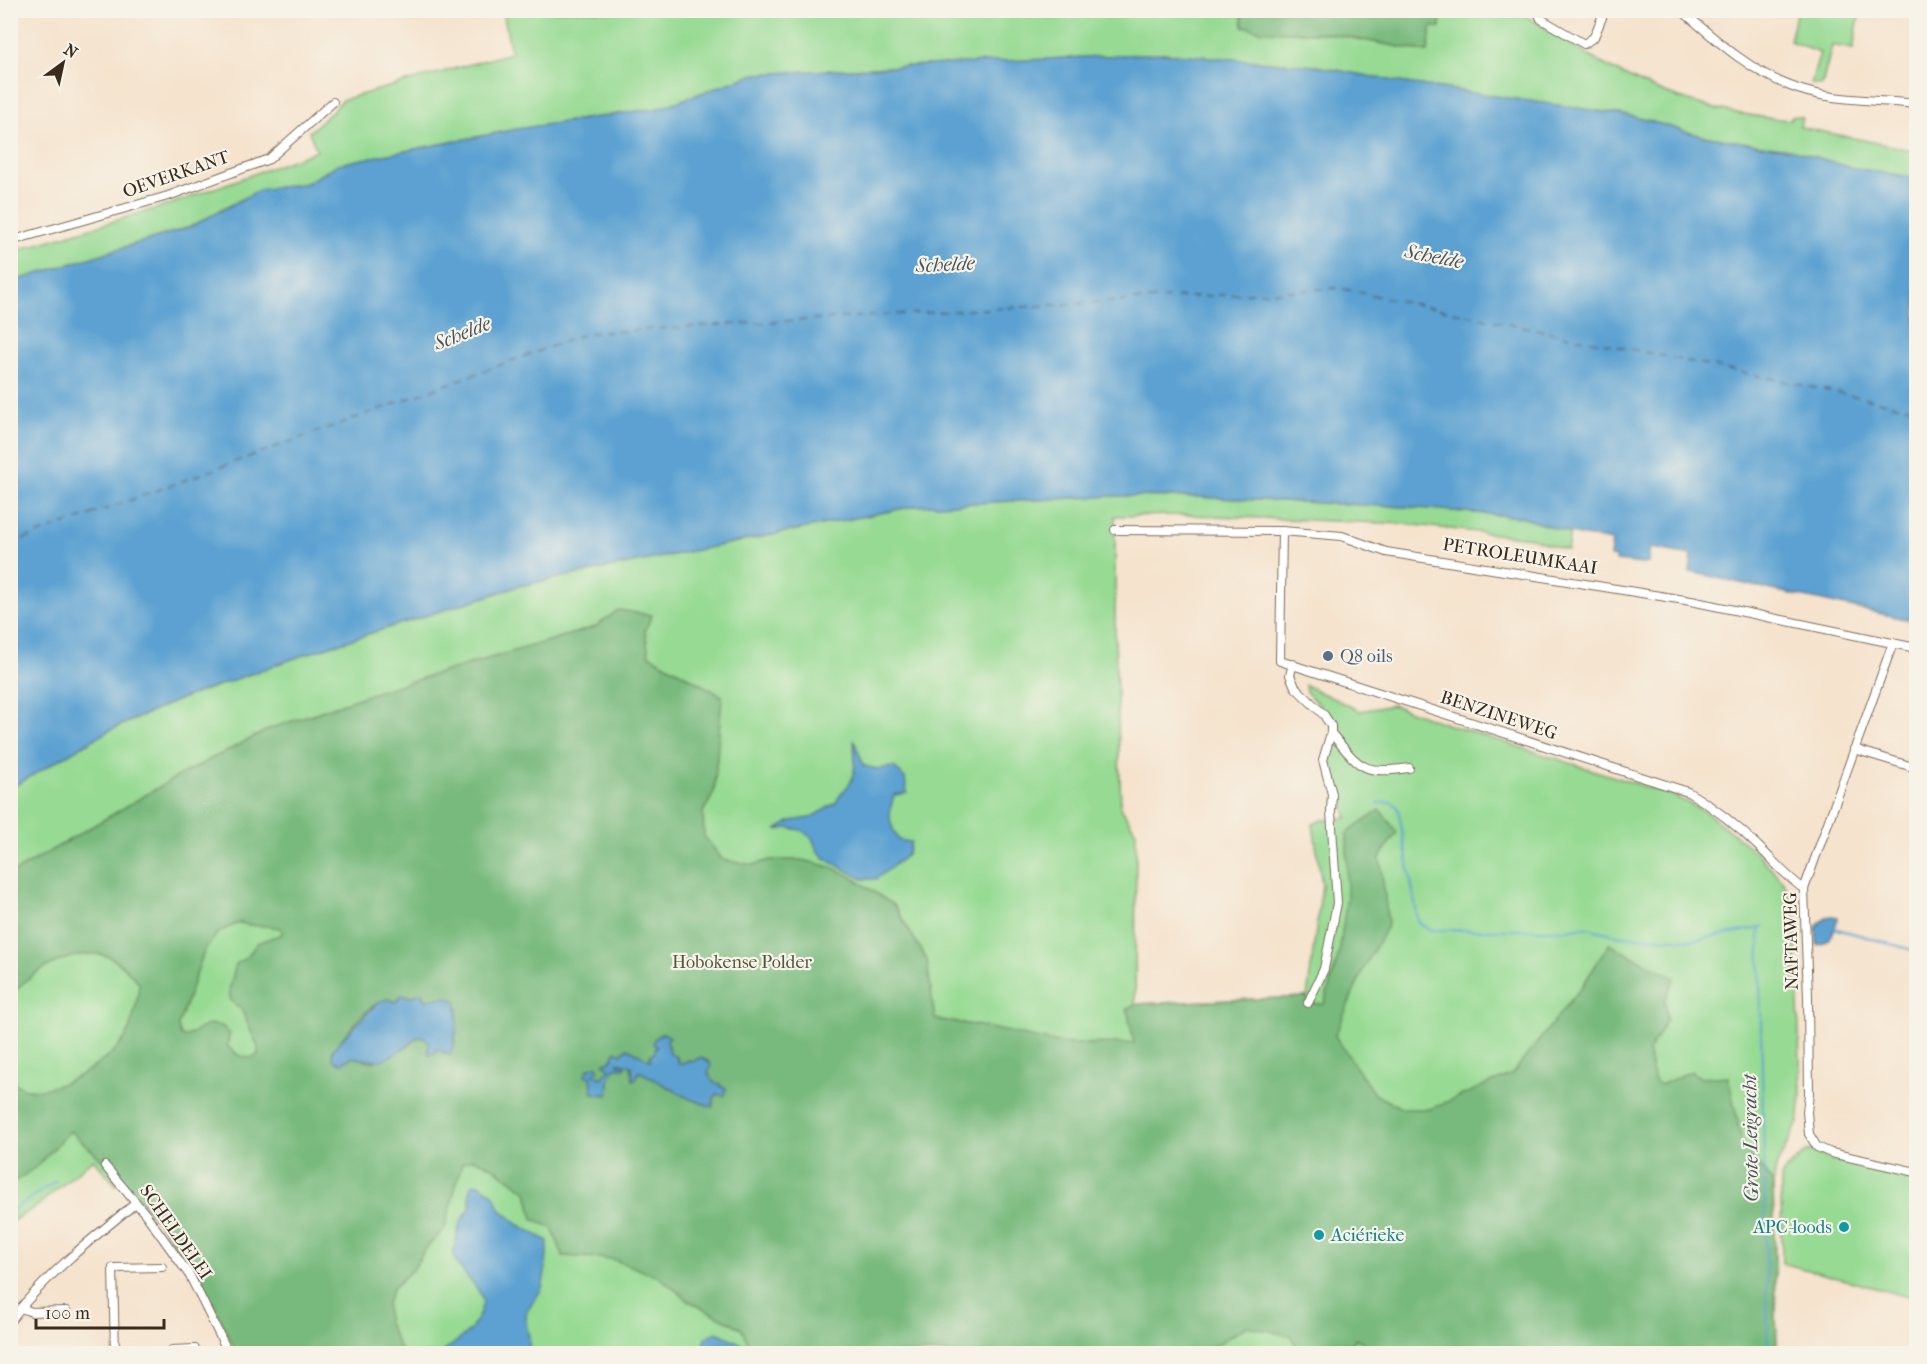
<svg xmlns="http://www.w3.org/2000/svg" width="1927" height="1364" font-family="'IM FELL French Canon',serif">
<rect width="100%" height="100%" fill="#f7f3e8"/>
<filter id="ink" filterUnits="userSpaceOnUse"><feTurbulence type="fractalNoise" baseFrequency=".0167" numOctaves="2"/><feDisplacementMap in="SourceGraphic" scale="12" xChannelSelector="R" yChannelSelector="G"/><feConvolveMatrix kernelMatrix="1 2 1 2 8 2 1 2 1" color-interpolation-filters="sRGB"/></filter>
<filter id="wash" filterUnits="userSpaceOnUse"><feTurbulence type="fractalNoise" baseFrequency=".008" numOctaves="4" result="noise"/><feDisplacementMap in="SourceGraphic" scale="24" xChannelSelector="R" yChannelSelector="G"/><feGaussianBlur stdDeviation="1.35" result="paint"/><feColorMatrix in="noise" values="0 0 0 0 0 0 0 0 0 0 0 0 0 0 0 0 0 1.4 0 .05"/><feComposite in="paint" operator="in"/></filter>
<g filter="url(#wash)">
<rect width="100%" height="100%" fill="#f5e3cd"/>
<g fill="#96da93" stroke="#688258" stroke-width="1.5">
<path d="M 1241,10 L 1243,26 L 1261,31 L 1326,33 L 1427,52 L 1431,26 L 1440,27 L 1441,11 C 1464,11 1486,12 1509,15 C 1515,15 1522,15 1527,17 C 1552,30 1577,50 1601,63 C 1659,96 1723,115 1789,120 L 1792,116 L 1802,117 L 1800,127 L 1916,151 L 1916,178 L 1848,167 L 1794,150 L 1702,136 L 1632,116 L 1399,82 L 1316,66 L 1163,53 L 755,74 L 659,108 L 517,129 L 338,164 L 307,183 L 259,190 L 190,227 L 11,282 L 11,252 L 171,204 L 317,151 L 309,132 L 332,112 L 342,100 L 511,53 L 503,11 Z"/>
<polygon points="1797,11 1860,11 1853,49 1832,45 1822,85 1811,84 1820,53 1790,41"/>
<path d="M 1114,496 L 1196,497 L 1407,507 L 1521,517 L 1570,533 L 1567,550 L 1531,538 L 1406,524 L 1190,515 L 1115,516 L 1115,638 L 1121,808 L 1136,832 L 1135,1004 L 1307,997 L 1322,885 L 1313,824 L 1322,820 L 1347,818 L 1330,757 L 1342,733 L 1339,723 L 1306,692 L 1305,685 L 1360,711 L 1393,705 L 1449,725 L 1672,795 L 1707,813 L 1756,852 L 1784,883 L 1795,905 L 1801,1096 L 1798,1123 L 1777,1164 L 1773,1183 L 1777,1353 L 236,1353 C 208,1286 170,1235 122,1180 L 116,1185 L 93,1159 L 36,1207 L 11,1222 L 10,788 L 108,731 L 183,698 L 309,653 L 519,586 L 915,506 Z"/>
<polygon points="1813,1150 1823,1155 1823,1157 1916,1181 1916,1299 1782,1263 1781,1178 1786,1169 1808,1151"/>
</g>
<g fill="#78ba7d" stroke="#5a724e" stroke-width="1.5" fill-rule="evenodd">
<polygon points="1241,11 1241,10 1441,11 1440,27 1431,27 1428,52 1326,33 1261,31 1243,26"/>
<path d="M 618,610 L 652,615 L 645,630 L 649,655 L 722,696 L 714,793 L 703,812 L 704,836 L 723,860 L 754,865 L 769,860 L 802,860 L 832,867 L 850,876 L 894,905 L 927,960 L 935,1019 L 981,1026 L 1063,1044 L 1134,1043 L 1127,1009 L 1135,1004 L 1307,997 L 1308,1003 L 1324,1004 L 1339,954 L 1347,896 L 1347,833 L 1380,810 L 1397,832 L 1380,857 L 1388,924 L 1363,970 L 1335,1036 L 1374,1094 L 1403,1109 L 1430,1109 L 1512,1074 L 1583,985 L 1609,944 L 1675,978 L 1665,1000 L 1667,1019 L 1648,1052 L 1655,1081 L 1661,1085 L 1691,1071 L 1701,1078 L 1728,1076 L 1743,1146 L 1773,1183 L 1777,1353 L 1363,1354 L 1363,1341 L 1355,1339 L 1352,1344 L 1352,1353 L 1299,1353 L 1292,1336 L 1247,1326 L 1211,1348 L 1171,1353 L 753,1353 L 741,1328 L 689,1301 L 659,1277 L 612,1259 L 563,1256 L 552,1228 L 533,1219 L 527,1192 L 491,1166 L 473,1159 L 462,1163 L 445,1228 L 423,1252 L 415,1267 L 393,1288 L 387,1304 L 387,1321 L 402,1353 L 236,1353 C 199,1264 143,1194 70,1131 L 36,1167 L 11,1184 L 10,1081 C 15,1083 22,1088 27,1089 C 57,1094 116,1060 128,1032 C 134,1017 138,999 139,983 C 129,972 117,958 103,955 C 73,949 26,972 11,998 L 11,874 L 178,776 L 269,729 L 382,690 L 595,627 ZM 241,923 C 257,929 269,923 282,929 L 282,934 L 257,943 L 248,956 L 236,964 L 229,991 L 231,1001 L 241,1009 L 258,1047 L 258,1054 C 249,1063 234,1054 227,1045 L 230,1034 L 222,1026 L 209,1024 L 185,1037 L 181,1036 L 178,1026 L 205,949 L 218,933 L 235,924 ZM 422,993 L 425,1000 L 447,997 L 458,1009 L 454,1047 L 445,1053 L 438,1050 L 433,1053 L 427,1039 L 419,1037 L 403,1049 L 373,1062 L 352,1057 L 339,1063 L 334,1060 L 332,1051 C 343,1038 366,1006 382,1001 C 388,999 391,1000 396,1002 L 402,995 L 410,997 ZM 663,1033 L 670,1037 L 667,1039 C 668,1045 667,1056 677,1057 L 680,1064 L 690,1060 L 692,1062 L 701,1057 L 706,1060 L 710,1066 L 708,1074 L 713,1082 L 720,1084 L 721,1087 L 725,1088 L 724,1096 L 717,1094 L 714,1097 L 713,1107 L 688,1098 L 639,1071 L 636,1080 L 633,1080 L 631,1066 L 617,1061 L 618,1065 L 623,1065 L 624,1068 L 614,1068 L 609,1078 L 608,1095 L 593,1093 L 591,1077 L 587,1076 L 589,1068 L 597,1066 L 593,1074 L 602,1078 L 610,1069 L 604,1064 L 611,1061 L 615,1052 L 621,1054 L 627,1048 L 651,1061 L 650,1055 L 655,1053 L 657,1047 L 653,1043 L 655,1038 Z"/>
</g>
<g fill="#5ca1d1" stroke="#4c6678" stroke-width="1.5">
<polygon points="1163,53 1316,66 1399,82 1632,116 1702,136 1794,150 1848,167 1916,178 1916,612 1914,621 1690,572 1692,555 1650,548 1648,563 1643,564 1616,561 1615,558 1610,557 1612,541 1570,533 1521,517 1407,507 1196,497 1114,496 915,506 519,586 309,653 183,698 108,731 11,788 11,282 190,227 259,190 307,183 338,164 517,129 659,108 755,74"/>
<path d="M 854,740 L 864,766 L 877,769 L 894,767 L 905,778 L 907,793 L 894,795 C 888,815 888,823 899,840 L 911,842 L 907,855 L 876,879 L 862,879 L 826,859 L 817,850 L 812,838 L 801,830 L 788,828 L 776,830 L 791,821 L 810,818 L 836,803 C 839,793 848,789 852,779 C 857,768 854,752 854,740 Z"/>
<path d="M 1832,916 L 1838,917 C 1834,931 1832,942 1817,945 L 1816,927 L 1826,917 Z"/>
<path d="M 422,993 L 424,994 L 425,1000 L 447,997 L 456,1001 C 460,1010 455,1045 450,1054 L 438,1050 L 429,1055 L 428,1052 L 429,1043 L 424,1037 L 419,1037 C 413,1040 409,1045 403,1049 C 382,1063 377,1062 352,1057 L 342,1063 L 334,1061 L 332,1055 L 334,1048 L 378,1002 L 387,999 L 396,1002 L 401,995 L 410,997 Z"/>
<polygon points="663,1033 670,1037 667,1039 669,1053 677,1057 677,1060 680,1064 690,1060 692,1062 701,1057 708,1061 711,1065 708,1074 715,1083 720,1084 721,1087 726,1088 724,1096 717,1094 714,1098 712,1107 688,1098 639,1071 636,1079 633,1080 632,1066 618,1062 618,1065 625,1065 625,1068 614,1068 609,1079 608,1095 593,1093 591,1077 585,1075 588,1069 597,1066 599,1070 593,1074 602,1078 610,1069 604,1063 611,1061 616,1051 621,1054 628,1048 651,1061 650,1055 655,1053 655,1048 657,1047 653,1043 655,1038"/>
<path d="M 474,1184 L 479,1184 L 493,1194 L 501,1210 L 519,1225 L 548,1241 C 548,1248 544,1283 542,1288 C 538,1297 530,1303 527,1312 C 522,1327 535,1339 527,1353 L 442,1353 L 471,1330 L 480,1313 L 482,1305 L 483,1300 L 478,1290 L 457,1264 L 453,1253 L 460,1223 L 470,1208 L 470,1187 Z"/>
<polygon points="717,1332 744,1345 749,1353 700,1353 706,1337"/>
</g>
<g fill="none" stroke-linecap="round" stroke-linejoin="round">
<g stroke="#5ca1d1" stroke-width="2">
<polyline points="1378,803 1392,802 1398,808 1418,920 1421,925 1431,930 1568,930 1583,927 1621,936 1694,940 1759,928"/>
<polyline points="1763,926 1759,928 1768,1354"/>
<polyline points="1834,928 1916,951"/>
<polyline points="10,1212 56,1181"/>
</g>
<polyline stroke="#47545d" stroke-width="1.5" stroke-dasharray="8 6" stroke-linecap="butt" points="10,544 588,333 1339,288 1916,409"/>
</g>
</g>
<g filter="url(#ink)">
<g fill="none" stroke-linecap="round" stroke-linejoin="round">
<g stroke="#7c6b5b" stroke-width="10">
<g id="minor">
<polyline points="1537,10 1541,19 1584,44 1594,37 1605,10"/>
<path d="M 1681,10 C 1714,38 1748,70 1790,86 C 1829,102 1875,99 1916,104"/>
<polyline points="10,241 168,196 269,159 333,102"/>
<polyline points="1115,530 1282,531 1342,536 1386,552 1691,601 1916,648"/>
<path d="M 1282,531 L 1280,661 L 1688,792 C 1714,807 1741,829 1762,850 C 1776,864 1788,878 1804,889"/>
<polyline points="1893,643 1804,889 1808,997 1809,1094 1807,1112 1809,1134 1817,1147 1831,1153 1916,1172"/>
<polyline points="1293,664 1290,675 1295,687 1324,715 1331,726 1331,733 1323,760 1332,794 1331,812 1337,903 1324,969 1308,1003"/>
<path d="M 1331,733 C 1360,767 1361,775 1409,768"/>
<polyline points="1854,749 1916,768"/>
<polyline points="105,1166 147,1216 190,1276 229,1354"/>
<polyline points="21,1308 32,1312 66,1311"/>
<path d="M 10,1321 C 46,1275 91,1239 136,1203"/>
<polyline points="115,1354 113,1268 162,1267"/>
<polyline points="172,1354 172,1350 195,1349"/>
</g>
</g>
<use href="#minor" stroke="#fff" stroke-width="8"/>
</g>
</g>
<circle fill="#5c6f8a" stroke="#f7f3e8" stroke-width="2" cx="1328" cy="656" r="6"/>
<g fill="#0f9aa8" stroke="#f7f3e8" stroke-width="2">
<circle cx="1844" cy="1227" r="6"/>
<circle cx="1319" cy="1235" r="6"/>
</g>
<g text-anchor="middle" stroke-width="4.5" stroke-linejoin="round" paint-order="stroke">
<g font-size="18" fill="#3b2a1e" stroke="#f7f3e8">
<text transform="translate(176 174) rotate(-19)" y="6">OEVERKANT</text>
<text transform="translate(1520 556) rotate(9)" y="6">PETROLEUMKAAI</text>
<text transform="translate(1499 715) rotate(18)" y="6">BENZINEWEG</text>
<text transform="translate(1791 941) rotate(-91)" y="6">NAFTAWEG</text>
<text transform="translate(176 1232) rotate(55)" y="6">SCHELDELEI</text>
</g>
<g font-size="18" fill="#4e5e75" stroke="#f7f3e8" text-anchor="start">
<text x="1340" y="662">Q8 oils</text>
</g>
<g font-size="18" fill="#52563b" stroke="#f7f3e8">
<text x="742" y="968">Hobokense Polder</text>
</g>
<g font-size="18" fill="#0d838f" stroke="#f7f3e8" text-anchor="end">
<text x="1832" y="1233">APC-loods</text>
<text x="1331" y="1241" text-anchor="start">Aciérieke</text>
</g>
<g font-size="20" font-style="italic" fill="#47545d" stroke="#f7f3e8">
<text transform="translate(1434 256) rotate(11)" y="7">Schelde</text>
<text transform="translate(945 264) rotate(-3)" y="7">Schelde</text>
<text transform="translate(462 333) rotate(-22)" y="7">Schelde</text>
<text transform="translate(1750 1138) rotate(-91)" y="7">Grote Leigracht</text>
</g>
</g>
<rect width="1927" height="1364" fill="none" stroke="#f7f3e8" stroke-width="36"/>
<g transform="translate(63 63) rotate(33)" stroke="#f7f3e8" stroke-width="4.5" paint-order="stroke">
<path d="M0-4.5L10 22L0 15L-10 22Z" fill="#3b2a1e"/>
<text y="-9" font-size="16" font-weight="bold" text-anchor="middle" fill="#3b2a1e">N</text>
</g>
<path d="M36 1319v9h128v-9" fill="none" stroke="#3b2a1e" stroke-width="3"/>
<text x="45" y="1319" font-size="18" fill="#3b2a1e" stroke="#f7f3e8" stroke-width="4.5" paint-order="stroke">100 m</text>
</svg>
